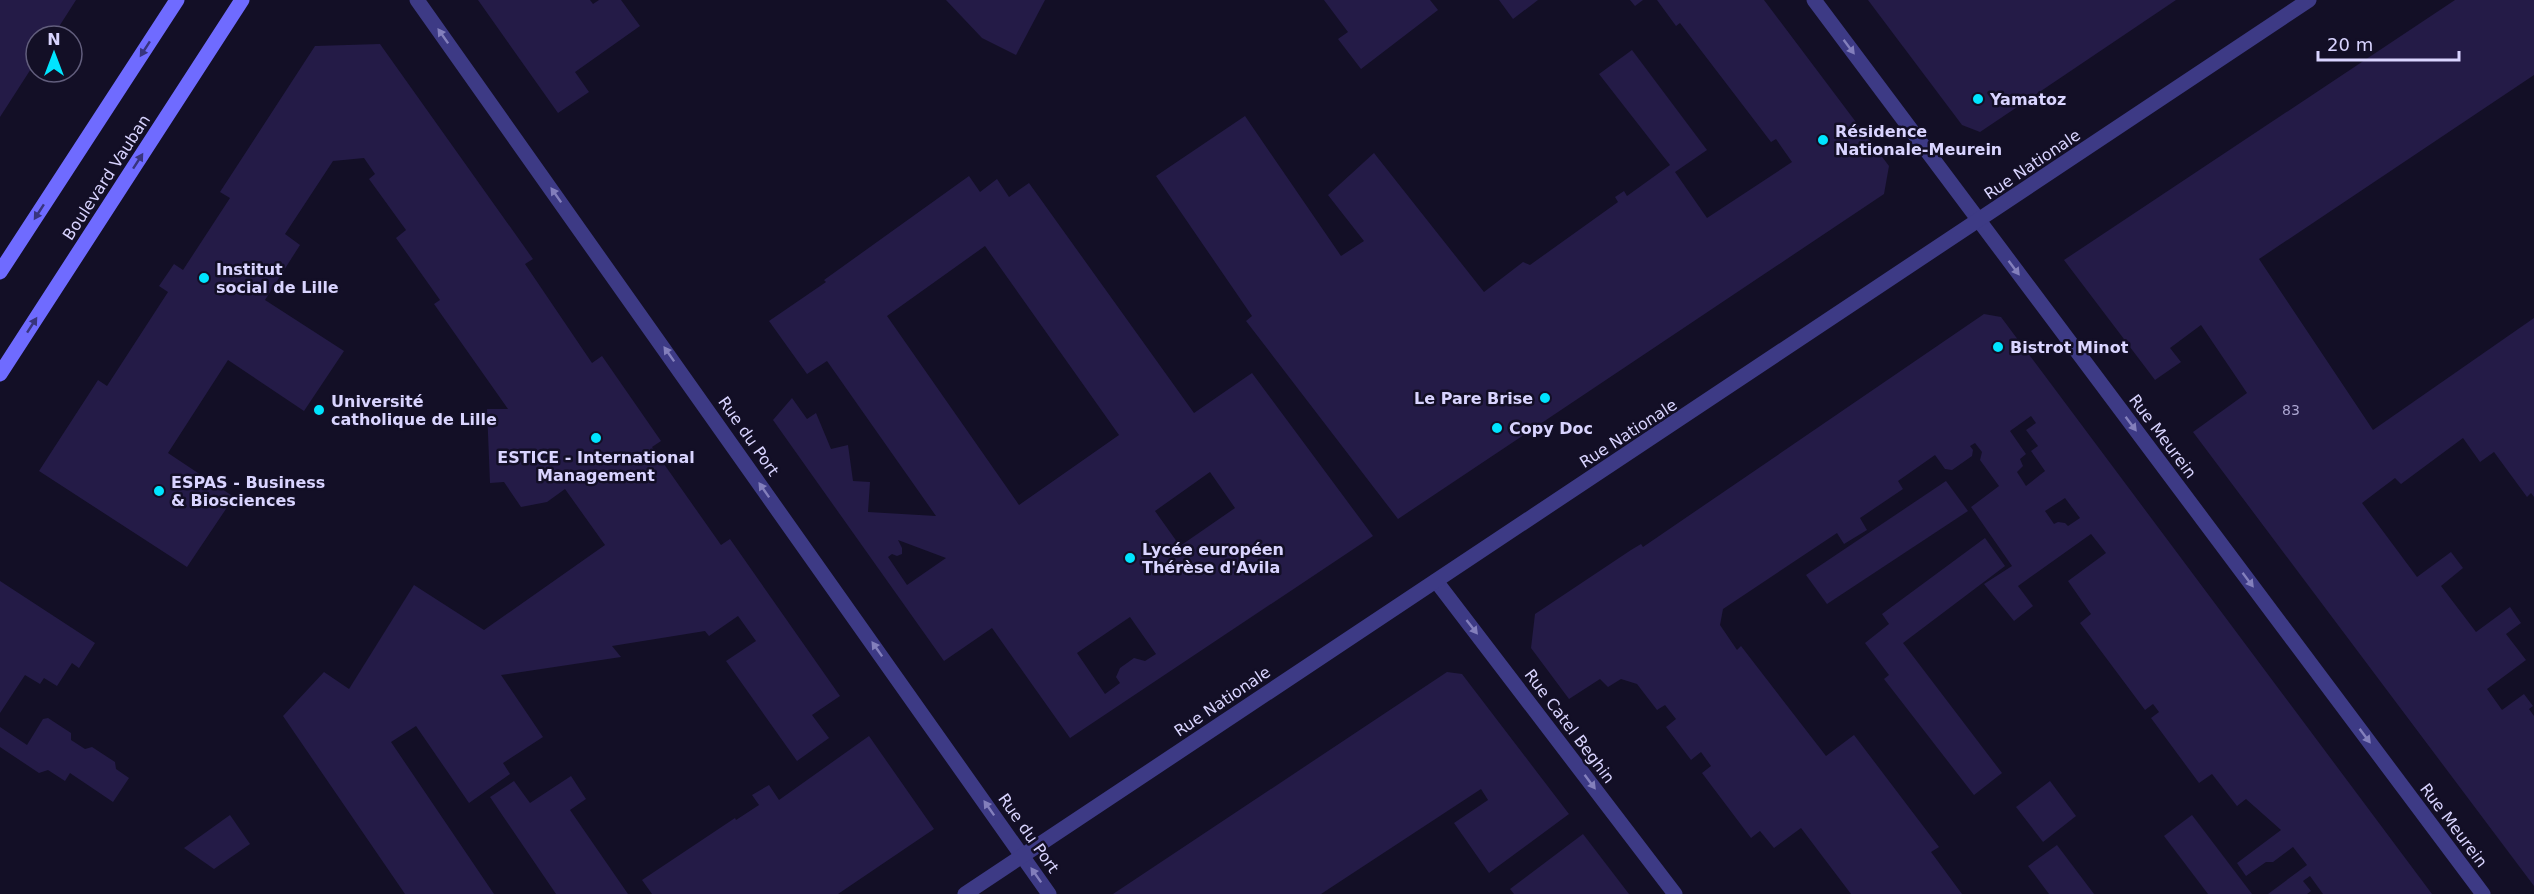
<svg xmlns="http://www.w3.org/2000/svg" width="2534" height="894" font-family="'DejaVu Sans',sans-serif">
<rect width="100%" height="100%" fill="#130f26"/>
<g fill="#241b47" fill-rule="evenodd">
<polygon points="0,0 76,0 53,36 36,36 36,61 0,117"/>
<polygon points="478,0 590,0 593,4 599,0 621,0 640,26 575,72 589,92 558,113"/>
<polygon points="946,0 1045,0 1016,55 982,38"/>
<polygon points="1324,0 1430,0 1438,10 1361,69 1338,39 1348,32"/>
<polygon points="1499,0 1538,0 1513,19"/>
<polygon points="1630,0 1643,0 1635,6"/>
<polygon points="1657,0 1764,0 1889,166 1884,194 1398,519 1246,321 1252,316 1156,176 1245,116 1341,256 1364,241 1328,195 1374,153 1484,292 1523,262 1530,265 1618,202 1615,197 1624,191 1627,196 1670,165 1599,74 1632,50 1707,150 1675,172 1707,218 1792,162 1776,139 1771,142 1680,23 1676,26"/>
<polygon points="1868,0 2176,0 1980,132 1962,125"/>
<polygon points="2455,0 2534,0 2534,75 2259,259 2373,430 2534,318 2534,497 2531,493 2527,497 2494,452 2480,462 2463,438 2401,484 2395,478 2362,503 2417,577 2451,552 2463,568 2441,586 2476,632 2510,607 2521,623 2506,634 2526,660 2487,689 2502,710 2524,694 2533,706 2529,709 2534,716 2534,886 2193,432 2247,393 2201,325 2170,348 2181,362 2155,380 2064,260"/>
<polygon points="380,44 533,259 525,264 592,363 602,356 661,441 652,447 721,545 730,539 840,696 812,715 829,738 797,761 726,661 756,641 738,616 709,636 705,631 612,646 621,657 501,675 543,737 503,763 510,774 469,803 416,726 391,742 494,894 405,894 283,716 324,672 349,689 414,585 484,630 605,545 565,489 547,502 521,507 504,482 490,483 487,409 508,409 434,304 440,300 396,238 406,230 369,179 375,174 364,158 333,161 285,234 300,245 265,300 344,351 304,411 228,360 168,453 234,497 187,567 39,471 98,380 107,386 168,292 159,286 174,264 183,270 230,198 220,192 315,46"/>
<path d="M 969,176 L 980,192 L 997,179 L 1009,197 L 1029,183 L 1194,413 L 1252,373 L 1373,536 L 1070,738 L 992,628 L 944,661 L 773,420 L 792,398 L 807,419 L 816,413 L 831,449 L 848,445 L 853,481 L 870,482 L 868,512 L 936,516 L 827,361 L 807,374 L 769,321 L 826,282 L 824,280 ZM 985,246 L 1119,435 L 1019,505 L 887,316 ZM 1210,472 L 1235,508 L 1180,546 L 1155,511 ZM 898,540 L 946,558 L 907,585 L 888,557 L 892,554 L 897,556 L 902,554 L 902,548 ZM 1130,617 L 1156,654 L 1145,661 L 1134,658 L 1120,668 L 1116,677 L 1120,683 L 1105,694 L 1077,653 Z"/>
<path d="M 1984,314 L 2001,317 L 2432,894 L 2323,894 L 2310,876 L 2303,881 L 2311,891 L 2307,894 L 2268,894 L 2307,865 L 2293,847 L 2273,862 L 2266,862 L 2246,876 L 2237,863 L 2281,830 L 2246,799 L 2237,806 L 2212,774 L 2199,783 L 2151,718 L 2159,712 L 2153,704 L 2145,710 L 2080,623 L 2091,614 L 2068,581 L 2106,553 L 2091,534 L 2018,586 L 2033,606 L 2014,621 L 1984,584 L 2012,566 L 1971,507 L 1999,486 L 1980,460 L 1982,452 L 1975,443 L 1970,446 L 1973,450 L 1972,456 L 1952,470 L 1945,469 L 1935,455 L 1898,481 L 1903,489 L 1860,518 L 1867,530 L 1844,544 L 1837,533 L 1723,609 L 1720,625 L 1737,650 L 1741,646 L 1826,756 L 1854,735 L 1939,847 L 1931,852 L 1962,894 L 1851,894 L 1801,828 L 1774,848 L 1760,831 L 1751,838 L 1702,773 L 1711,766 L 1701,752 L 1691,760 L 1666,727 L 1676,719 L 1665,705 L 1657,710 L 1637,684 L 1621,679 L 1608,687 L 1600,679 L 1569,699 L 1531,648 L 1535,614 L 1631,550 L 1641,544 L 1643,547 ZM 2031,416 L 2036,423 L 2026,430 L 2038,446 L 2031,451 L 2045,471 L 2026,486 L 2017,472 L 2023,466 L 2020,459 L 2026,454 L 2010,431 ZM 2065,498 L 2080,518 L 2068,526 L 2065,523 L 2058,522 L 2054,524 L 2045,511 Z"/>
<polygon points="1946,481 1968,511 1827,604 1806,575"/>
<polygon points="1985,538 2005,566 1903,643 2002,773 1974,795 1884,679 1889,675 1865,643 1889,624 1882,614"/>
<polygon points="0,581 95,643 79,668 72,663 57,686 44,678 40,684 25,675 0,713"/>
<polygon points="1447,672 1462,674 1569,814 1489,873 1454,823 1488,800 1481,789 1321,894 1113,894"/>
<polygon points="48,718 71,733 71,740 85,749 92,747 115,762 116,769 129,778 113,802 70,773 65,781 48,770 39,773 0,747 0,727 27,745 43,719"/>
<polygon points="869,736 934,829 838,894 652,894 642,880 735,818 736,820 759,805 752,795 769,785 779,800"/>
<polygon points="571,776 586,799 570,810 628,894 556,894 490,797 514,781 530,803"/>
<polygon points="2050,781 2076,816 2043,842 2016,807"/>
<polygon points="230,815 250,844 214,869 184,848"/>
<polygon points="2192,815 2252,894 2208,894 2164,836"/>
<polygon points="1583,834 1629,894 1514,894 1510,889"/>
<polygon points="2057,845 2094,894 2049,894 2028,866"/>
</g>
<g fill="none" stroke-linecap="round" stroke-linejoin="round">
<g stroke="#3d3a85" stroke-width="15">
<polyline points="417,0 1049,894"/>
<polyline points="1814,0 2483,894"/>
<polyline points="1436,581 1675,894"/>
</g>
<polyline stroke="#3d3a85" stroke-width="15" points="965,894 2309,0"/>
<g stroke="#6f6bff" stroke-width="15">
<polyline points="0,272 177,0"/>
<polyline points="0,374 242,0"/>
</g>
</g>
<defs><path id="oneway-solid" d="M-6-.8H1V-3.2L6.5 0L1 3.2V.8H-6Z" transform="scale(1.5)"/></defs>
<g fill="#837fbc">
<use href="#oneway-solid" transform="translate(443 36) rotate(-125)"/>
<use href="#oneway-solid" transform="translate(1849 47) rotate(53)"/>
<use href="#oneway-solid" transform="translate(556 195) rotate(-125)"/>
<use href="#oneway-solid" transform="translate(2014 268) rotate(53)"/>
<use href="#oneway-solid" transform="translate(669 354) rotate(-125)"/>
<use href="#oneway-solid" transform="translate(2131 424) rotate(53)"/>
<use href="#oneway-solid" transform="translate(764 490) rotate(-125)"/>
<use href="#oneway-solid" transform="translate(2248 580) rotate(53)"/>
<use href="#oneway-solid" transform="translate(1472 627) rotate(52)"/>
<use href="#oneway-solid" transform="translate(877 649) rotate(-125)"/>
<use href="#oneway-solid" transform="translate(2365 736) rotate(53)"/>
<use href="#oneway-solid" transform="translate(1590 782) rotate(53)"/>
<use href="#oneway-solid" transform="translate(989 808) rotate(-125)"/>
<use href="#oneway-solid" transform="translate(1036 875) rotate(-125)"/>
</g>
<g fill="#38347d">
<use href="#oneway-solid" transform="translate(145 49) rotate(123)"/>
<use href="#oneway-solid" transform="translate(138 161) rotate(-57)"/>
<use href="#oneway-solid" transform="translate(39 212) rotate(123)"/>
<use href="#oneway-solid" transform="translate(32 325) rotate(-57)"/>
</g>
<g fill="#00e5ff" stroke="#130f26" stroke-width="2">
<circle cx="1978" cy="99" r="6"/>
<circle cx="1823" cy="140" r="6"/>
<circle cx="204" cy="278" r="6"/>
<circle cx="1998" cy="347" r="6"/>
<circle cx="1545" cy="398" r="6"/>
<circle cx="319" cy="410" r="6"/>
<circle cx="1497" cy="428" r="6"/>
<circle cx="596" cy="438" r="6"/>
<circle cx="159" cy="491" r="6"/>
<circle cx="1130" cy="558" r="6"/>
</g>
<g text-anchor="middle" stroke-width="5" stroke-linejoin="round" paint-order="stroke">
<g font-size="14" fill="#aca6d1">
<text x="2291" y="415">83</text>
</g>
<g font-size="16" font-weight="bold" fill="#d9d4ff" stroke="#130f26" text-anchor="start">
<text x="1990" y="105">Yamatoz</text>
<text x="1835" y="137">Résidence<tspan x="1835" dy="18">Nationale-Meurein</tspan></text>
<text x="216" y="275">Institut<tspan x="216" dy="18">social de Lille</tspan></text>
<text x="2010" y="353">Bistrot Minot</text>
<text x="1533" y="404" text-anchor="end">Le Pare Brise</text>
<text x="331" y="407">Université<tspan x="331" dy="18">catholique de Lille</tspan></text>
<text x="1509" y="434">Copy Doc</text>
<text x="596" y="463" text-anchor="middle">ESTICE - International<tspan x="596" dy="18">Management</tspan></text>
<text x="171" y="488">ESPAS - Business<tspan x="171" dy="18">&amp; Biosciences</tspan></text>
<text x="1142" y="555">Lycée européen<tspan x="1142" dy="18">Thérèse d'Avila</tspan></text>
</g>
<g font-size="16" fill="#d9d4ff" stroke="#130f26">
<text transform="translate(2032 164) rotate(-34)" y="6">Rue Nationale</text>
<text transform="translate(106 177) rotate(-57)" y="6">Boulevard Vauban</text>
<text transform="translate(1628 433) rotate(-33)" y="6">Rue Nationale</text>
<text transform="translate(749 436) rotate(55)" y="6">Rue du Port</text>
<text transform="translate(2163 436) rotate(53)" y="6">Rue Meurein</text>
<text transform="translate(1222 701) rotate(-34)" y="6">Rue Nationale</text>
<text transform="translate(1570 726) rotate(53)" y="6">Rue Catel Beghin</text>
<text transform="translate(2454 825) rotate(53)" y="6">Rue Meurein</text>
<text transform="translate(1029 833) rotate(55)" y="6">Rue du Port</text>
</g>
</g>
<g transform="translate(54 54)"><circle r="28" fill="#130f26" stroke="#625e7d" stroke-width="1.5"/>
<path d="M0-4.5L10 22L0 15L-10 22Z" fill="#00e5ff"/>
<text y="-9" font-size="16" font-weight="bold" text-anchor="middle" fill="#d9d4ff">N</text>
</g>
<path d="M2318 51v9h141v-9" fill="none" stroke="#d9d4ff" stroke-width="3"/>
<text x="2327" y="51" font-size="18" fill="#d9d4ff" stroke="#130f26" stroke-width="4.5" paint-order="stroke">20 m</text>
</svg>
